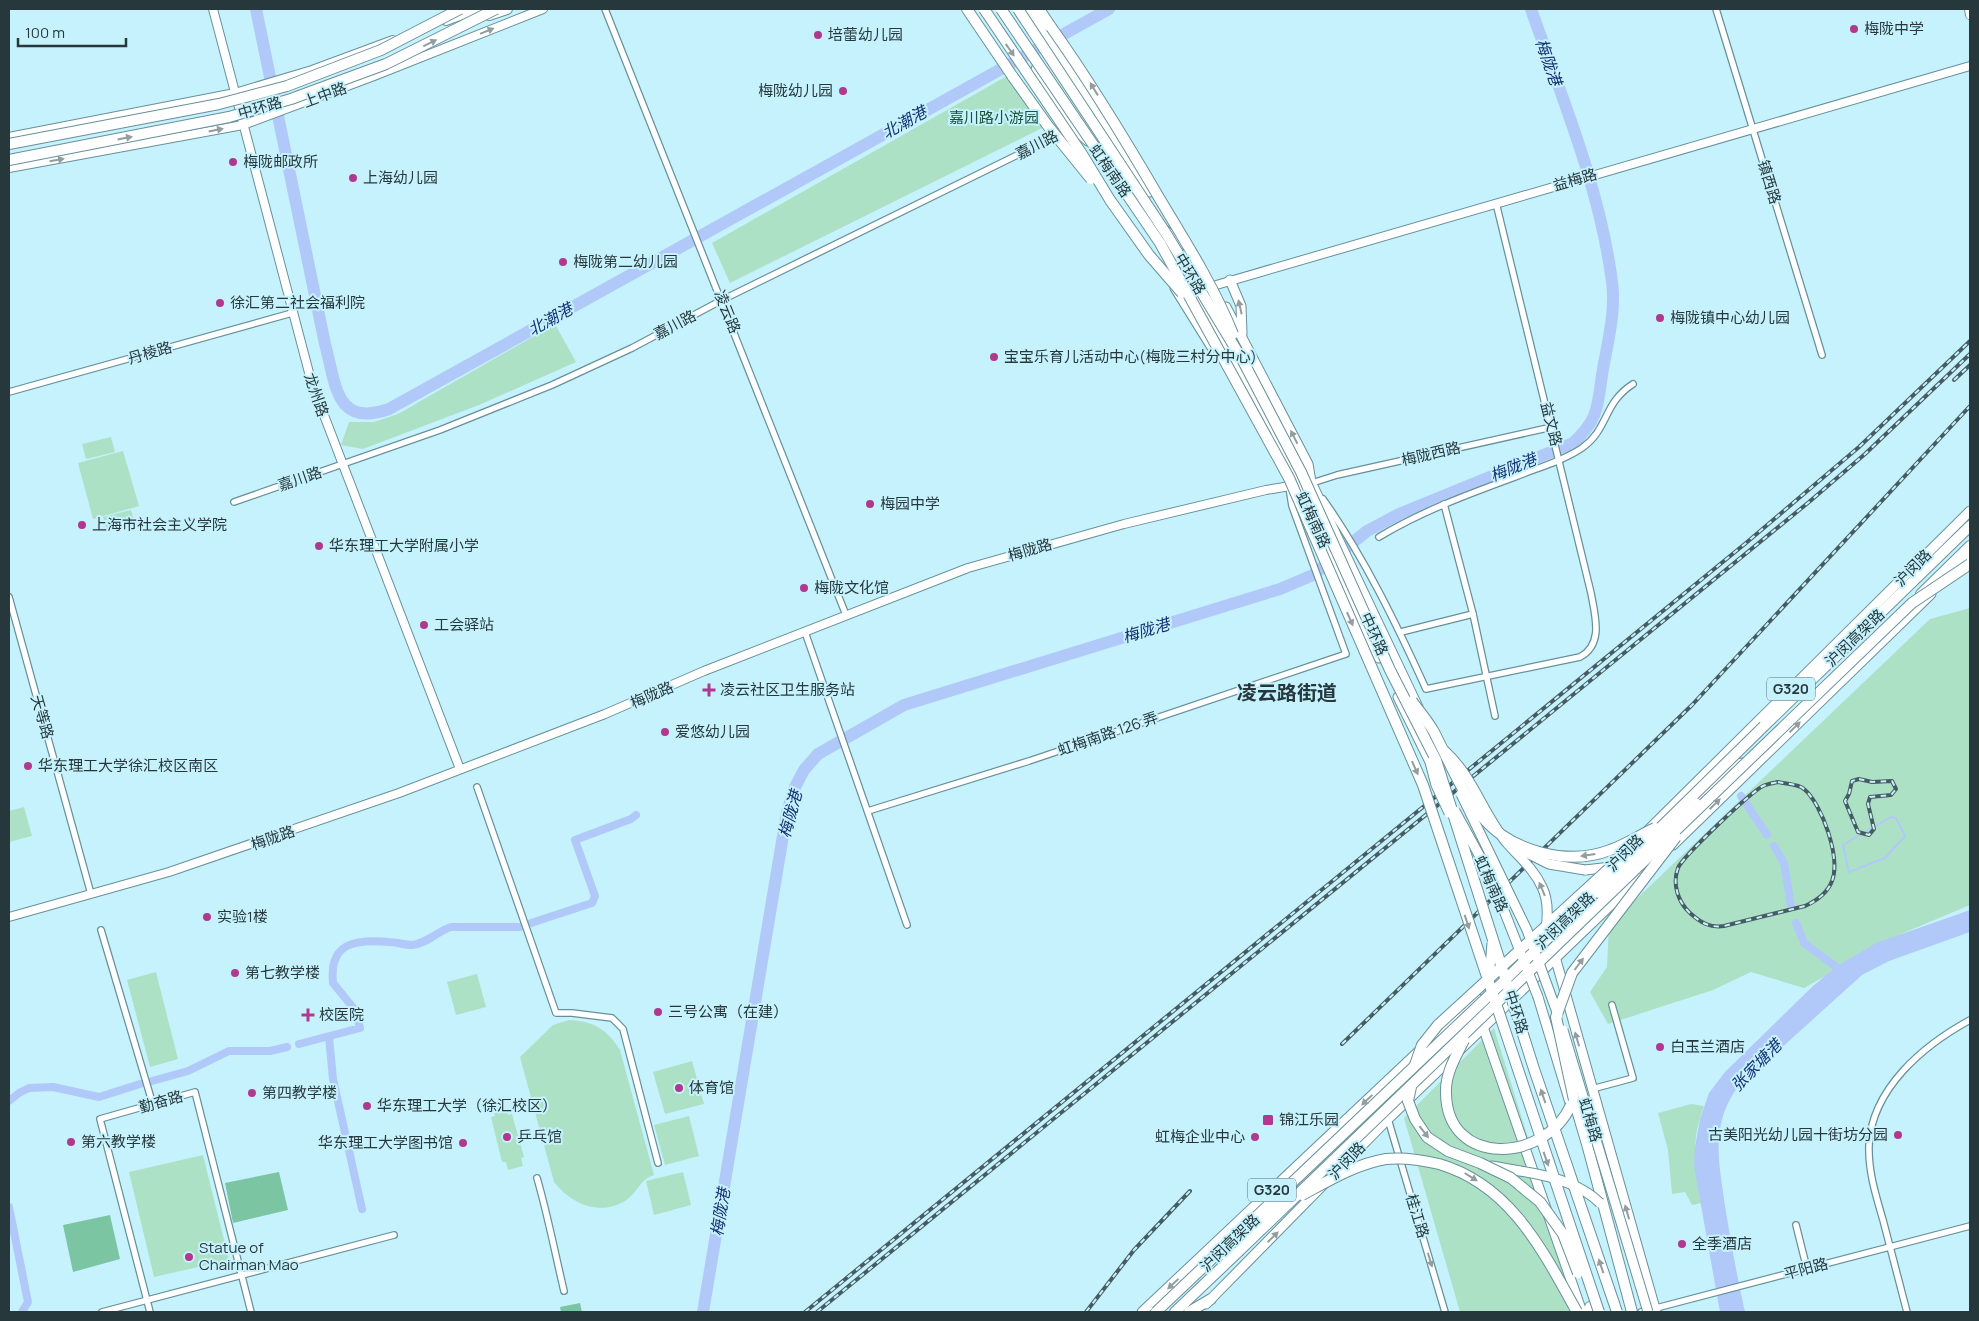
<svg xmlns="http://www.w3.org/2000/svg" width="1979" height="1321" font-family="Manrope,'Noto Sans SC',sans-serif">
<rect width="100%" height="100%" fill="#c6f2fd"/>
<g fill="#ade1c6">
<polygon points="1007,76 1044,127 730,283 712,243"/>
<polygon points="555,324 576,362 479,405 363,449 341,445 349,422 374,422 398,414"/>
<polygon points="111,437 115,452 86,459 82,444"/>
<polygon points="123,451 139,506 93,519 78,463"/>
<polygon points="131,510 135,525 107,532 103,517"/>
<polygon points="1970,608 1970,905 1894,937 1804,988 1751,972 1713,990 1608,1024 1590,992 1607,967 1609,925 1930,619"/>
<polygon points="24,807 32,836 9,842 9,811"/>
<polygon points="156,972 178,1059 150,1067 127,980"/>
<polygon points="477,974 486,1007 456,1015 447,982"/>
<path d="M 569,1020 C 593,1021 607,1029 620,1050 L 654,1175 C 641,1179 639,1189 629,1198 C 603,1218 572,1205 554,1182 L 520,1057 L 553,1025 Z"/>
<polygon points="1494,1028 1582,1312 1460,1312 1404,1118"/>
<polygon points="692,1061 704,1104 665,1114 653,1072"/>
<path d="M 1691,1104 L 1704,1106 C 1690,1144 1695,1165 1702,1203 L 1692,1205 L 1685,1192 L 1672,1194 L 1668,1150 L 1658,1113 Z"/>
<polygon points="506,1108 508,1115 512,1114 524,1157 521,1158 523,1166 508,1170 506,1162 502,1162 491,1117 495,1116 494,1111"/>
<polygon points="689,1116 699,1156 665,1165 654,1125"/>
<polygon points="203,1155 229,1260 154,1277 129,1172"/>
<polygon points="683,1172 691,1205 654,1215 646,1181"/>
</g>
<g fill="#7cc5a2">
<polygon points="279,1172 288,1210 233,1223 225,1183"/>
<polygon points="110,1215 120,1259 73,1272 63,1225"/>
<polygon points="580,1303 582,1312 561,1312 560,1307"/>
</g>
<path fill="#b1c9f9" d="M 1970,910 L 1970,932 L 1889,961 L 1862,975 L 1737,1088 C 1710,1126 1719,1163 1725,1206 C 1731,1242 1737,1277 1745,1312 L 1720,1312 L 1694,1166 L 1695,1147 L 1700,1119 L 1709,1093 L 1725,1072 L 1813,986 L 1837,966 L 1876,943 Z"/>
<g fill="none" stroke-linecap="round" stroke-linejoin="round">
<polygon stroke="#b1c9f9" stroke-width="2" points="1891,817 1896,818 1905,836 1885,858 1849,872 1843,845"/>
<g stroke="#b1c9f9" stroke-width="8">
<polyline points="1741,796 1767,835"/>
<polyline points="1774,846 1784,863 1791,906"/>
<polyline points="531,923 592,903 595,896 575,840 631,819 636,815"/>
<polyline points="1796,923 1804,943 1843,972"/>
<polyline points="329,1037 333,1079 362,1209"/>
<path d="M 299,1044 L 360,1028 L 355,1010 L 333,983 C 329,943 354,939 389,942 C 397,942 404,945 412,945 C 426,944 438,931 451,927 L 520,927"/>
<polyline points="152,1081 188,1071 229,1051 270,1051 287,1047"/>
<polyline points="9,1101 19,1093 29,1088 53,1087 99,1097 140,1084"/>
<polyline points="9,1207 28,1302 22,1312"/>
</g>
<g stroke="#b1c9f9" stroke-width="12">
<path d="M 256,9 L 325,344 C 336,384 335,428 389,409 L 1109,9"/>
<path d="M 703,1312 L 787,812 L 794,789 L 804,770 L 818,754 L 904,705 L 1280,589 L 1313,575 L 1367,531 L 1399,514 L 1573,443 C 1601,417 1597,404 1603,369 C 1608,341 1616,310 1612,282 C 1600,188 1562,98 1531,9"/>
</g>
<g stroke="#67919a" stroke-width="8">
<g id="street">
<polyline points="605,9 846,615"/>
<polyline points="1716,9 1822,355"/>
<polyline points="9,392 292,313"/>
<polyline points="1312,483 1337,475 1552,427"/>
<path d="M 1323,499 C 1364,557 1396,623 1426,689 L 1580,657 C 1604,644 1595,616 1591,593 L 1496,203"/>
<polyline points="234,502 440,430 552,385 632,348 722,300 1058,135"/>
<polyline points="1444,504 1473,614 1495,716"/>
<path d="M 1379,537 C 1422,511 1469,494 1515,477 C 1537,468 1563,461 1582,448 C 1609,429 1603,403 1633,384"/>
<polyline points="9,597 91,894"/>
<polyline points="805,632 907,925"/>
<polyline points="1401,632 1473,614"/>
<polyline points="477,787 556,1013 572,1013 612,1018 623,1029 658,1163"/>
<polyline points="868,811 1029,761 1346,654 1292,506 1289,487"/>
<polyline points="101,930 153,1105"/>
<polyline points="1592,1089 1633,1078 1612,1005"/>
<polyline points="1388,1119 1445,1312"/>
<path d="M 537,1178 C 548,1216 555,1253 564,1291"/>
<polyline points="1796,1225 1807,1269"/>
<polyline points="102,1312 394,1235"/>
<polyline points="150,1312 100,1119 195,1092 251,1312"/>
<polyline points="1641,1312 1970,1226"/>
<path d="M 1907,1312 C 1899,1281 1891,1251 1883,1220 C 1876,1196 1868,1171 1869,1145 C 1872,1088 1924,1045 1970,1020"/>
</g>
</g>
<g stroke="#67919a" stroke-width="10">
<g id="secondary">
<polyline points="213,9 312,384 460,769"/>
<polyline points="1969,9 1970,15"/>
<polyline points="446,21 479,9"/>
<polyline points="9,137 235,93 312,70 393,40"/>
<polyline points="9,168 243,125 374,76 543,9"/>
<polyline points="1206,288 1970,66"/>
<polyline points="9,917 169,872 399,793 605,714 704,671 968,568 1124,524 1266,490 1296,485"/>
</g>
</g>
<g stroke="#67919a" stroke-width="11">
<g id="primary">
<polyline points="1029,9 1150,192"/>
<polyline points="1036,69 1072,127 1088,141"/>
<polyline points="1165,230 1183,244"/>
<polyline points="1230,280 1241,306 1242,334"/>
<polyline points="1189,287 1261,410 1379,658"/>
<polyline points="1175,288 1216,354"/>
<polyline points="1226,307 1308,464 1311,482 1418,707"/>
<polyline points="1956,569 1970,556"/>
<polyline points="1398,697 1430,762"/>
<polyline points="1696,803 1736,764 1750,762"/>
<polyline points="1673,845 1931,594"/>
<polyline points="1610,868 1970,511"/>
<polyline points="1585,870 1611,867"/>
<polyline points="1548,932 1656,1312"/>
<polyline points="1538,997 1571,1106"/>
<polyline points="1482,1024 1582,1312"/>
<polyline points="1431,1039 1476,996"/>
<polyline points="1492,1166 1520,1171"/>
<polyline points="1223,1255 1245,1235"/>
<polyline points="1206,1304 1388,1119 1644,873"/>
<polyline points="1142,1312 1420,1050"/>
</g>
</g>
<g stroke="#67919a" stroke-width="12">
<g id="highway">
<polyline points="967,9 1013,77"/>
<polyline points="1039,9 1051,27"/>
<polyline points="489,15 507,9"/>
<polyline points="1921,594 1970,546"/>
<polyline points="1764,726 1970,526"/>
<polyline points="1587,1144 1632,1312"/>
<polyline points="1590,1307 1592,1312"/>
<polyline points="1175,1312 1238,1252"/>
<polyline points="1189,1312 1211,1299"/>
</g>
</g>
<use href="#street" stroke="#fff" stroke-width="5.5"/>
<use href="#secondary" stroke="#fff" stroke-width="8"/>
<use href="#primary" stroke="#fff" stroke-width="9"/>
<use href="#highway" stroke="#fff" stroke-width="10"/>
<g stroke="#465c62" stroke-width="4">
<g id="rail">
<polyline points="1954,380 1970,365"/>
<polygon points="1859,779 1872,782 1892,781 1896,789 1891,795 1870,797 1868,804 1874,829 1869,835 1858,832 1845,801 1849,794 1852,781"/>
<path d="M 1778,782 C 1786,784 1799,784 1804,789 C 1822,804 1841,858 1832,881 C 1827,894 1816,901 1805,906 L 1724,926 C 1710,928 1701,923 1690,913 C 1678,902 1672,884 1678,868 C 1683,856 1751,792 1763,786 C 1768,784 1774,783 1778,782 Z"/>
<polyline points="1342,1044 1692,705 1970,406"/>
<polyline points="805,1312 1746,543 1859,447 1970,341"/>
<polyline points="817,1312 1809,502 1865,454 1970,354"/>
<polyline points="1086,1312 1134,1250 1190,1191"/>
</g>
</g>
<use href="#rail" stroke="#c6f2fd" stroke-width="2" stroke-dasharray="5.5" stroke-linecap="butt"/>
<g stroke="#67919a" stroke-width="11" stroke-linecap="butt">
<g id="primary-bridge">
<path d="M 1444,750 C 1472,775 1483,813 1506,842 C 1519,857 1534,869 1542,887 C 1548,899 1548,915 1546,929"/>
<polyline points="1430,762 1436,785 1449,813"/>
<polyline points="1461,794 1527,930 1558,1015"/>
<polyline points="1455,811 1490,875 1538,997"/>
<polyline points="1517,848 1549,864 1585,870"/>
<polyline points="1601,895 1696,803"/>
<polyline points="1489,980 1492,943"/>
<polyline points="1563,1030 1648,1312"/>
<path d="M 1520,1171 C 1548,1175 1580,1183 1600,1203"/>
<polyline points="1245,1235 1283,1198"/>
</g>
</g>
<g stroke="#67919a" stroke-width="12" stroke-linecap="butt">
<g id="highway-bridge">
<polyline points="984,9 1082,154 1110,200 1149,255 1182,293"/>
<polyline points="1001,9 1160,243 1289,478 1423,785 1599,1312"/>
<polyline points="1018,9 1167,235 1243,361 1301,472 1390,670 1436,760 1534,1069 1617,1312"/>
<path d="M 1051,27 C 1091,83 1126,141 1161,201 C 1187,244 1214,287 1233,334"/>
<polyline points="1013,77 1048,126 1091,179"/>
<polyline points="9,144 219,104 287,86 381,50 460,9"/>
<polyline points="9,160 229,117 291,99 386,64 496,9"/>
<path d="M 1412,701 C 1419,711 1428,721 1434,732 C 1449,761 1462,794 1483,818 C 1512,852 1569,866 1610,850 C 1625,845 1640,835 1655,828"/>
<path d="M 1464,1040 C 1456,1056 1445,1074 1446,1093 C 1447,1168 1545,1163 1571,1105"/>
<polyline points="1415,1065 1422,1045 1438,1025 1614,864"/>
<polyline points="1411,1087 1408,1101 1415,1119 1427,1137 1448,1151 1480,1163 1511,1178 1540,1202 1563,1234 1578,1273"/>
<polyline points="1587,1144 1574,1100 1556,1017 1572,973 1676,837"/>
<path d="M 1302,1195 C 1328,1181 1356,1164 1386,1159 C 1403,1157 1422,1160 1439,1164 C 1511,1185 1543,1251 1577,1312"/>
<polyline points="1238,1252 1912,603 1970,564"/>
<polyline points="1156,1312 1501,984 1764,726"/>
</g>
</g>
<use href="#primary-bridge" stroke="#fff" stroke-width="9"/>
<use href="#highway-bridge" stroke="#fff" stroke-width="10"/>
</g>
<defs><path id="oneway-solid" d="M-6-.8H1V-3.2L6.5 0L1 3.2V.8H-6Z" transform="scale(1.25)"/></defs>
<g fill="#939c9e">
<use href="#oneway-solid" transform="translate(487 31) rotate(-22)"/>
<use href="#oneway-solid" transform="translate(430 43) rotate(-26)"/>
<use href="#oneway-solid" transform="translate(1010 50) rotate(55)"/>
<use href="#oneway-solid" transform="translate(1094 89) rotate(-122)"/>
<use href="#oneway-solid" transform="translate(216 130) rotate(-11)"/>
<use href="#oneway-solid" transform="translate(125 138) rotate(-11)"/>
<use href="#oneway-solid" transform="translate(57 160) rotate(-10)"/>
<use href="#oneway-solid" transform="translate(1240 307) rotate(-103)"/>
<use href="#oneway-solid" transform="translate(1294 437) rotate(-117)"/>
<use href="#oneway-solid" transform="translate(1350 619) rotate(66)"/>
<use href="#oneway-solid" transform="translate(1795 727) rotate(-44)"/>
<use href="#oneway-solid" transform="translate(1415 768) rotate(66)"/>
<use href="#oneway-solid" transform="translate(1715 804) rotate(-44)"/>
<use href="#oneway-solid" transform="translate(1588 855) rotate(172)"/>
<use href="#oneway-solid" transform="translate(1542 889) rotate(-113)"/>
<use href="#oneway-solid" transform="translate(1467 922) rotate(72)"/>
<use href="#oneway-solid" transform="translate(1579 964) rotate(-53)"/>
<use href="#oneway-solid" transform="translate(1577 1039) rotate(-106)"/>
<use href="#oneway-solid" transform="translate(1543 1096) rotate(-109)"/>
<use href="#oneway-solid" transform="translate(1367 1100) rotate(137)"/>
<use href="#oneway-solid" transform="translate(1424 1132) rotate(52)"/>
<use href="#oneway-solid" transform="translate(1546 1159) rotate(71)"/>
<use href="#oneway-solid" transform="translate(1471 1177) rotate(32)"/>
<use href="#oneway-solid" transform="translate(1627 1212) rotate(-106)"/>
<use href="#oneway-solid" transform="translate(1273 1237) rotate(-44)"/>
<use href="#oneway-solid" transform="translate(1430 1260) rotate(73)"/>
<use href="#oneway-solid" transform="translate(1601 1266) rotate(-109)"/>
<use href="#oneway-solid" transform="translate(1173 1284) rotate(137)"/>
</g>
<g fill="#b0388e" stroke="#c6f2fd" stroke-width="2">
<circle cx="1854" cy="29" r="5"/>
<circle cx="818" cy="35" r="5"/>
<circle cx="843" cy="91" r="5"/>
<circle cx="233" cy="162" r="5"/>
<circle cx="353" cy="178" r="5"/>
<circle cx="563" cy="262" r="5"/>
<circle cx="220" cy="303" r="5"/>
<circle cx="1660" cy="318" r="5"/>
<circle cx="994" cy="357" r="5"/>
<circle cx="870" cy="504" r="5"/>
<circle cx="82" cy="525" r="5"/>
<circle cx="319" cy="546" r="5"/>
<circle cx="804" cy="588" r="5"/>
<circle cx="424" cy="625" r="5"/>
<path d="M706.5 682.5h5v5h5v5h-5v5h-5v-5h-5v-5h5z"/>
<circle cx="665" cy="732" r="5"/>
<circle cx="28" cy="766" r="5"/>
<circle cx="207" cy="917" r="5"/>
<circle cx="235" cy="973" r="5"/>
<circle cx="658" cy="1012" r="5"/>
<path d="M305.5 1007.5h5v5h5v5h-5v5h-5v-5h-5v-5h5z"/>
<circle cx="1660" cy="1047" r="5"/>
<circle cx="679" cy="1088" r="5"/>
<circle cx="252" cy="1093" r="5"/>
<circle cx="367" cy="1106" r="5"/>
<rect x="1262" y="1114" width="12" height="12" rx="2.5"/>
<circle cx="1898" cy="1135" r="5"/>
<circle cx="507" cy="1137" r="5"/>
<circle cx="1255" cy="1137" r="5"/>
<circle cx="71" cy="1142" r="5"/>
<circle cx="463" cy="1143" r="5"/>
<circle cx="1682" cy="1244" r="5"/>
<circle cx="189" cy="1257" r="5"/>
</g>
<g text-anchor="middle" stroke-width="4" stroke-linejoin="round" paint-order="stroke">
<g fill="#c6f2fd" stroke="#577076" stroke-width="1">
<rect x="1767" y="677.5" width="48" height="23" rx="4"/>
<rect x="1248" y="1178.5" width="48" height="23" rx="4"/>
</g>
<g font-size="14" font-weight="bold" fill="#27383c">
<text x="1791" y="694">G320</text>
<text x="1272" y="1195">G320</text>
</g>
<g font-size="15" fill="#27383c" stroke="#c6f2fd" text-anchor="start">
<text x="1864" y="34">梅陇中学</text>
<text x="828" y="40">培蕾幼儿园</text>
<text x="833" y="96" text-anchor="end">梅陇幼儿园</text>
<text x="243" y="167">梅陇邮政所</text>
<text x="363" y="183">上海幼儿园</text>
<text x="573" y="267">梅陇第二幼儿园</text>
<text x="230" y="308">徐汇第二社会福利院</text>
<text x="1670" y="323">梅陇镇中心幼儿园</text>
<text x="1004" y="362">宝宝乐育儿活动中心(梅陇三村分中心)</text>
<text x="880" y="509">梅园中学</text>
<text x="92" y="530">上海市社会主义学院</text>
<text x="329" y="551">华东理工大学附属小学</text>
<text x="814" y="593">梅陇文化馆</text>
<text x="434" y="630">工会驿站</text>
<text x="720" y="695">凌云社区卫生服务站</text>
<text x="675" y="737">爱悠幼儿园</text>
<text x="38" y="771">华东理工大学徐汇校区南区</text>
<text x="217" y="922">实验1楼</text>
<text x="245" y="978">第七教学楼</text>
<text x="668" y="1017">三号公寓（在建）</text>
<text x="319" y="1020">校医院</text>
<text x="1670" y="1052">白玉兰酒店</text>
<text x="689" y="1093">体育馆</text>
<text x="262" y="1098">第四教学楼</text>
<text x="377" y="1111">华东理工大学（徐汇校区）</text>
<text x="1279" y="1125">锦江乐园</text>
<text x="1888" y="1140" text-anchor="end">古美阳光幼儿园十街坊分园</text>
<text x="517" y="1142">乒乓馆</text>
<text x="1245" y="1142" text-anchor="end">虹梅企业中心</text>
<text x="81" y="1147">第六教学楼</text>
<text x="453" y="1148" text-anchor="end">华东理工大学图书馆</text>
<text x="1692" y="1249">全季酒店</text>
<text x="199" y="1253">Statue of<tspan x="199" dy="17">Chairman Mao</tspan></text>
</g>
<g font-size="15" fill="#27383c" stroke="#c6f2fd">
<text transform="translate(325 95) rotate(-20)" y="5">上中路</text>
<text transform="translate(260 108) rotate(-16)" y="5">中环路</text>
<text transform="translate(1037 145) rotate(-27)" y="5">嘉川路</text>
<text transform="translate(1110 171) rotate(55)" y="5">虹梅南路</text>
<text transform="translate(1575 180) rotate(-16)" y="5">益梅路</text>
<text transform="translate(1769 182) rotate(73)" y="5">镇西路</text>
<text transform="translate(1190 274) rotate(59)" y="5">中环路</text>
<text transform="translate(727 312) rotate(68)" y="5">凌云路</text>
<text transform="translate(675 325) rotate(-28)" y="5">嘉川路</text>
<text transform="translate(150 353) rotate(-16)" y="5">丹棱路</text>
<text transform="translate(316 395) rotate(71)" y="5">龙州路</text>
<text transform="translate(1551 424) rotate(76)" y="5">益文路</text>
<text transform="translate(1431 454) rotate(-13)" y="5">梅陇西路</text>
<text transform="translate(300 479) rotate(-19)" y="5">嘉川路</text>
<text transform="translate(1313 520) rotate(65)" y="5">虹梅南路</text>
<text transform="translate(1030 550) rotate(-16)" y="5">梅陇路</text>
<text transform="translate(1913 568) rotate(-45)" y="5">沪闵路</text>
<text transform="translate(1374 634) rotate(66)" y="5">中环路</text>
<text transform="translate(1855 638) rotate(-44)" y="5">沪闵高架路</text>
<text transform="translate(652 695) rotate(-23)" y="5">梅陇路</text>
<text transform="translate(42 717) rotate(74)" y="5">天等路</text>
<text transform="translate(1108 734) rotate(-19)" y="5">虹梅南路 126 弄</text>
<text transform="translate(273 838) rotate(-19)" y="5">梅陇路</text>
<text transform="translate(1625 853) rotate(-45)" y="5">沪闵路</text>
<text transform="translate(1491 884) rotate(66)" y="5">虹梅南路</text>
<text transform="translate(1565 921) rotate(-44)" y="5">沪闵高架路</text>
<text transform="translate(1516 1012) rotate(72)" y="5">中环路</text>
<text transform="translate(161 1102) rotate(-16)" y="5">勤奋路</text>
<text transform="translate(1590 1120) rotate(73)" y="5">虹梅路</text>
<text transform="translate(1347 1161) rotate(-46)" y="5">沪闵路</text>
<text transform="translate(1417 1216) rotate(73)" y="5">桂江路</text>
<text transform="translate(1230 1243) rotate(-44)" y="5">沪闵高架路</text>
<text transform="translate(1806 1269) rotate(-15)" y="5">平阳路</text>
</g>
<g font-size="15" fill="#1c553d" stroke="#c6f2fd">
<text x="994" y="123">嘉川路小游园</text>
</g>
<g font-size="16" font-style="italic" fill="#153073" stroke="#c6f2fd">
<text transform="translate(1549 62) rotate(71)" y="6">梅陇港</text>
<text transform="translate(904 122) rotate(-29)" y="6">北潮港</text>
<text transform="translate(550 319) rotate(-29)" y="6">北潮港</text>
<text transform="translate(1513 467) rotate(-22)" y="6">梅陇港</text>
<text transform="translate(1146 630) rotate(-17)" y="6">梅陇港</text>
<text transform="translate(790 814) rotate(-75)" y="6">梅陇港</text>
<text transform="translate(1756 1065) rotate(-46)" y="6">张家塘港</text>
<text transform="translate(720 1212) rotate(-81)" y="6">梅陇港</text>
</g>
<g font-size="20" font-weight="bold" fill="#27383c" stroke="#c6f2fd">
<text x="1287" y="700">凌云路街道</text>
</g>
</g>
<rect width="1979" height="1321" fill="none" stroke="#27383c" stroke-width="20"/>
<path d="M18 38v8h108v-8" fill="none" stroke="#27383c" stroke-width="2.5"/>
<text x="25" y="38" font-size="15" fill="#27383c" stroke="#c6f2fd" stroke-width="4" paint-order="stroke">100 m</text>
</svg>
